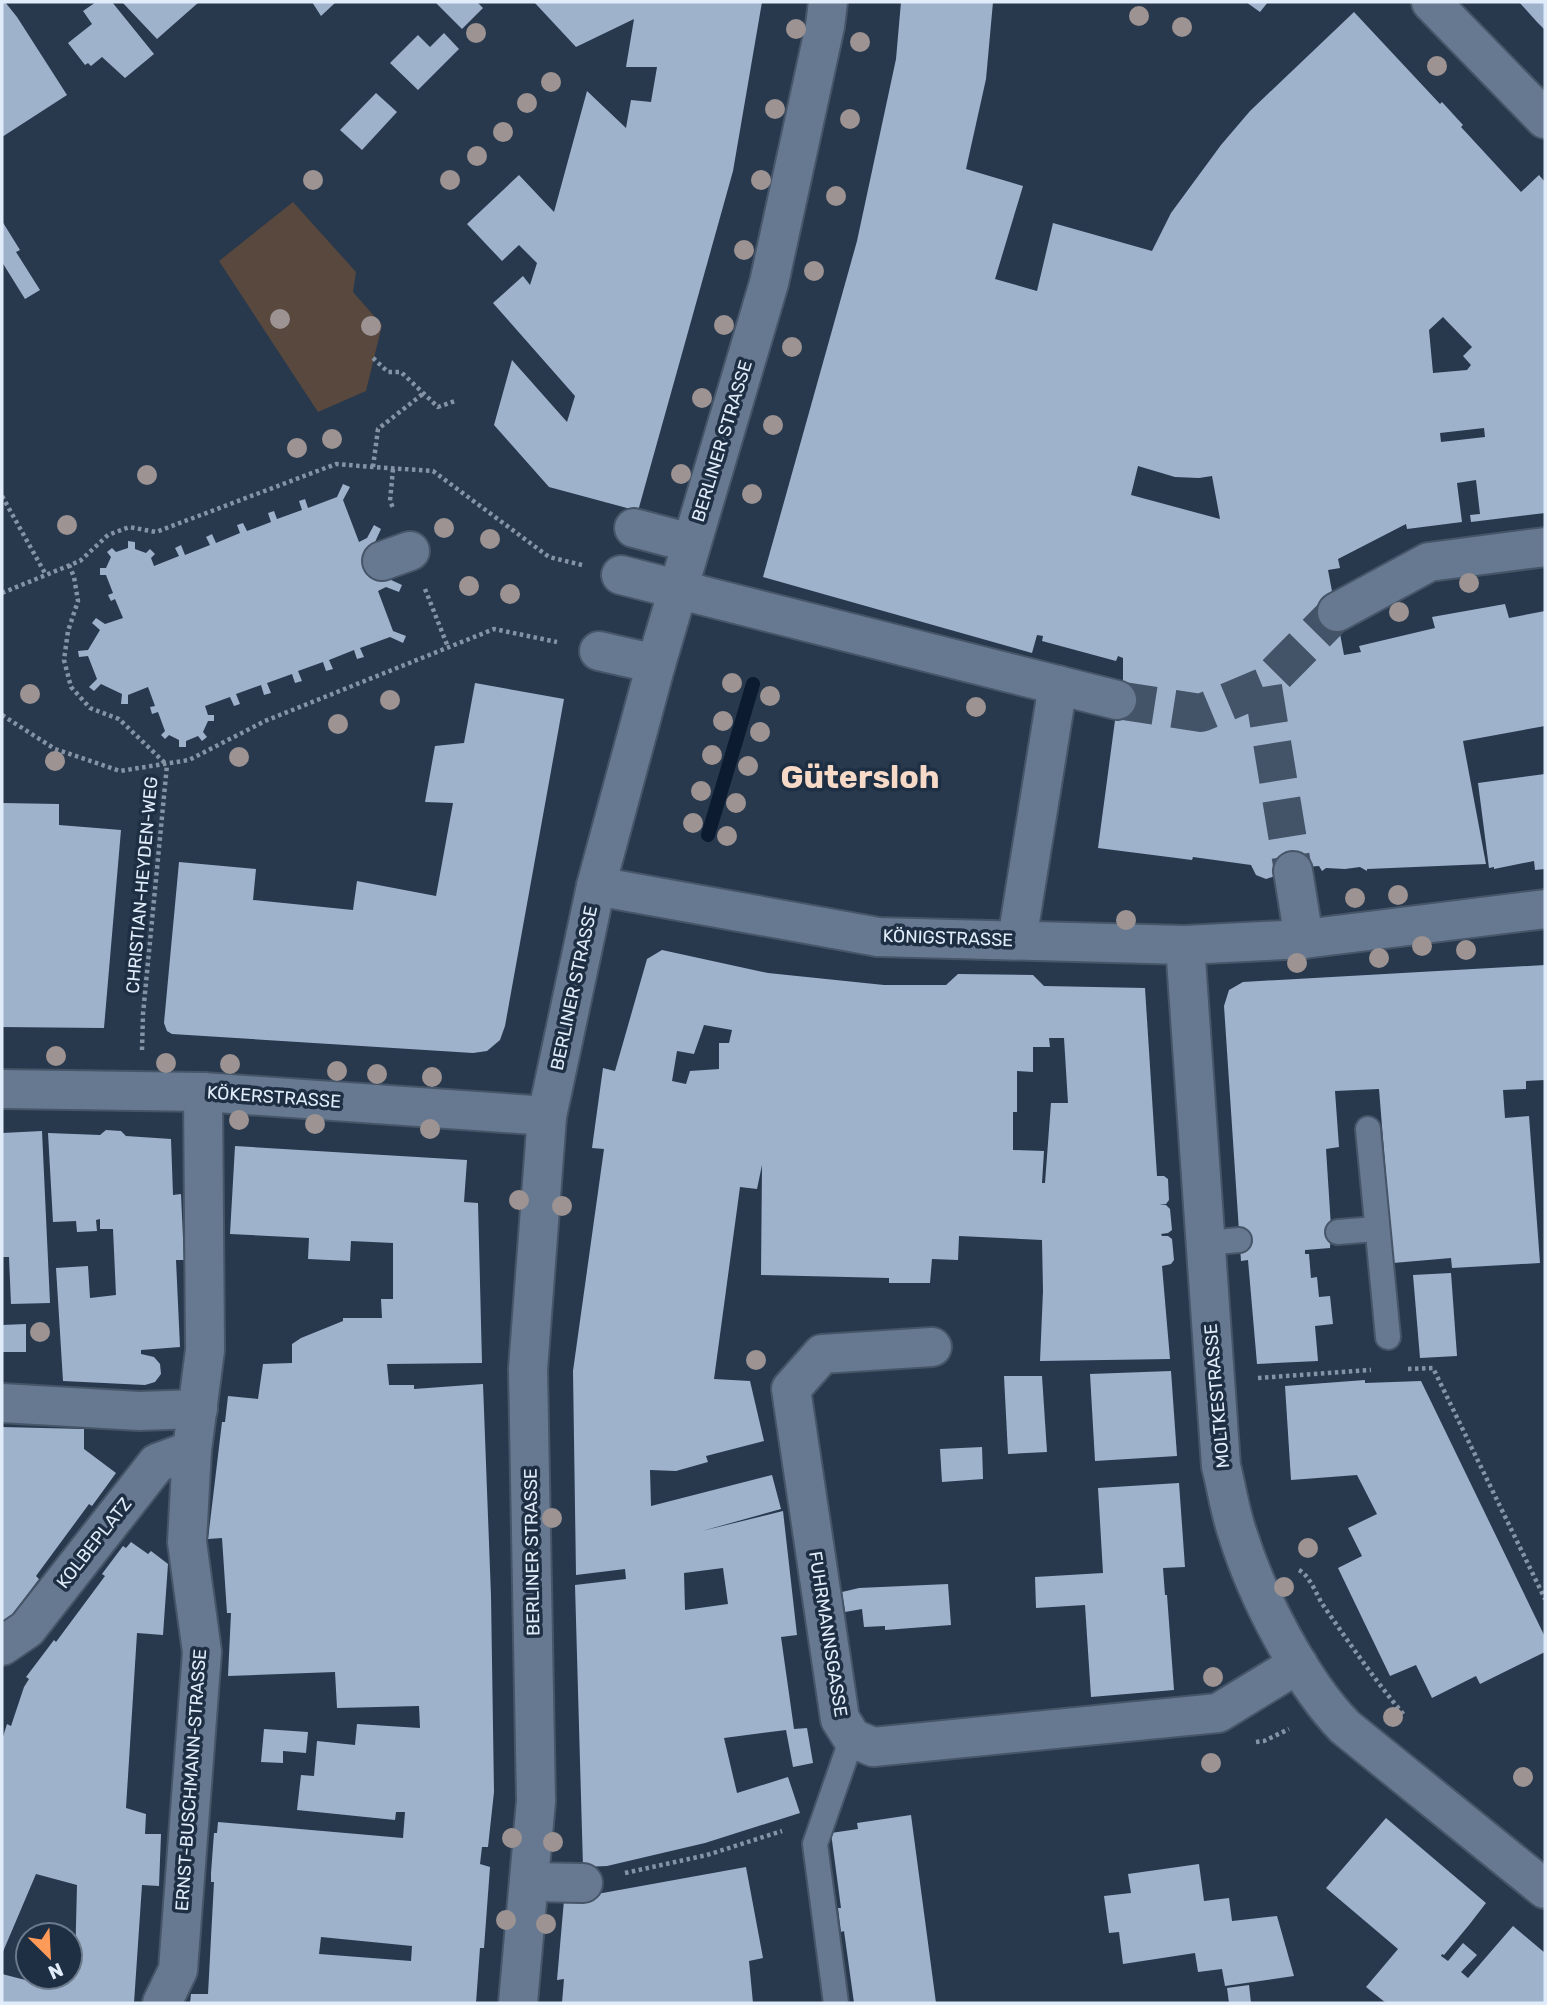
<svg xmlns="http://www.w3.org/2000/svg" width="1547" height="2005" font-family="Rubik,sans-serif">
<rect width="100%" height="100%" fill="#28394e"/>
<polygon fill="#58483e" points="293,202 356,272 353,292 382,325 366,391 318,412 219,261"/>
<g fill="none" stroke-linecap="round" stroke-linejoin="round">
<polyline stroke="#0c1b2f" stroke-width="14" points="708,835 753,684"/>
</g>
<g fill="#9eb2cc" fill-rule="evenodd">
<polygon points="2,2 5,2 17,17 67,95 2,137"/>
<polygon points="96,2 112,2 154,54 125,78 102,57 91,66 88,63 85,65 68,43 92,24 83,11"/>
<polygon points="122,2 199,2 157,39"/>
<polygon points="312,2 336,2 321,16"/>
<polygon points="435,2 477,2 483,8 462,29"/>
<polygon points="534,2 762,2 733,171 638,511 549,487 494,425 512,360 567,422 575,396 493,303 523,276 530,285 537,263 519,245 502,261 467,224 519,175 554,212 587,91 626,128 631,100 651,102 657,67 626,67 634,19 576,47"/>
<path d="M 901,2 L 993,2 L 986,79 L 966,169 L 1023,186 L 995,279 L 1037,291 L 1053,223 L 1152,251 L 1171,213 L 1221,145 L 1250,111 L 1354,12 L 1440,104 L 1442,102 L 1463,125 L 1461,127 L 1521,192 L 1539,175 L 1545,182 L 1545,513 L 1471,522 L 1470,515 L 1480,514 L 1476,480 L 1457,483 L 1462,522 L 1407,529 L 1406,524 L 1338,559 L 1340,568 L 1328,570 L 1344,655 L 1361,652 L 1359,646 L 1435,628 L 1432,617 L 1505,604 L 1509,618 L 1545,611 L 1545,726 L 1463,741 L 1486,864 L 1367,869 L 1367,871 L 1360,867 L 1345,869 L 1326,868 L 1322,871 L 1319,866 L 1304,867 L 1266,879 L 1256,875 L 1251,865 L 1193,857 L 1192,860 L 1098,848 L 1120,683 L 1123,683 L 1123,658 L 1118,656 L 1116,661 L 1042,641 L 1043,636 L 1037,635 L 1032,653 L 763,577 L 857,241 L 896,59 ZM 1443,317 L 1472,347 L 1463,356 L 1471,365 L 1467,370 L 1433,373 L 1429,330 ZM 1484,428 L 1485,437 L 1441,442 L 1440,433 ZM 1138,466 L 1175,477 L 1199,478 L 1212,476 L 1220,519 L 1131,495 Z"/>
<polygon points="1246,2 1268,2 1260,12"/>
<polygon points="1519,2 1545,2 1545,30 1537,22"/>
<polygon points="444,33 459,49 418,90 390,63 418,35 430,47"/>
<polygon points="376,93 397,112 362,150 340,130"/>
<polygon points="2,221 20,250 16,252 40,290 25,299 2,262"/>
<polygon points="343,484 350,487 343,500 359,542 367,538 374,525 381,529 375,542 389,579 402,585 399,592 386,587 378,591 393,631 406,636 403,643 390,637 360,648 364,657 357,659 354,650 329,660 333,669 326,671 323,662 298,671 302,681 295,683 292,674 267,683 271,693 264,695 261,685 236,694 240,704 234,706 230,697 205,706 208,715 214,715 214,721 208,721 203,732 207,737 202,741 198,736 186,741 186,747 179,747 179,740 169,735 165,739 161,735 165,731 158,712 152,714 150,707 155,706 148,687 128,695 128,704 121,704 122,694 101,684 94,691 89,687 97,679 88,656 79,657 78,651 88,650 100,630 92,623 96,618 105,624 123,618 115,599 111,601 108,595 113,593 106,575 100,575 100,568 106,568 111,557 107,552 112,548 116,552 128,548 128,541 135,542 135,549 146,553 150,549 155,554 151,558 154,566 179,556 175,548 181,545 185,555 210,545 206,537 212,534 216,543 240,533 237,525 243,523 247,531 271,522 268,513 274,511 277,519 302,510 299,501 305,499 308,508 337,497"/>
<polygon points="475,683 564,699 505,1026 500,1040 487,1051 473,1053 172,1034 167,1031 164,1023 179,862 256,869 253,900 353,910 357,881 436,896 453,803 425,802 435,746 464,743"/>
<polygon points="1545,774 1545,869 1535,870 1534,861 1494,869 1494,867 1489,868 1478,783"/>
<polygon points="2,803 59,804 59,825 121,830 104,1028 2,1027"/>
<path d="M 662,950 L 768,973 L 884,985 L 946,985 L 958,974 L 1033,975 L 1044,986 L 1145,988 L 1157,1176 L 1164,1176 L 1168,1179 L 1169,1200 L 1166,1204 L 1159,1204 L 1166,1205 L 1170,1209 L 1172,1230 L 1168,1233 L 1161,1234 L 1162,1236 L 1168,1236 L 1172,1239 L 1174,1260 L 1171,1264 L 1162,1266 L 1170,1359 L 1040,1361 L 1043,1291 L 1042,1240 L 959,1236 L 958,1260 L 932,1259 L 930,1283 L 889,1283 L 889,1278 L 761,1275 L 762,1165 L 757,1189 L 740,1187 L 714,1379 L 750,1381 L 764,1441 L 706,1456 L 708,1462 L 676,1471 L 650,1470 L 651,1506 L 772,1475 L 781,1509 L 702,1531 L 783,1511 L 797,1635 L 781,1637 L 794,1729 L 807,1728 L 813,1763 L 793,1767 L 786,1730 L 724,1738 L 737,1793 L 788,1777 L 800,1813 L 705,1843 L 607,1866 L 583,1867 L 575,1585 L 626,1579 L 625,1569 L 576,1575 L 573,1371 L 604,1149 L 592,1148 L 603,1068 L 615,1071 L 647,959 ZM 704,1025 L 732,1030 L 729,1043 L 719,1043 L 719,1069 L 690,1071 L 686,1084 L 672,1081 L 677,1051 L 694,1054 ZM 1049,1038 L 1064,1038 L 1068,1103 L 1051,1103 L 1045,1183 L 1042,1183 L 1044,1151 L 1013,1150 L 1013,1112 L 1017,1112 L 1017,1071 L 1033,1072 L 1033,1047 L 1050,1047 ZM 723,1568 L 728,1604 L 685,1610 L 684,1573 Z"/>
<polygon points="1545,965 1545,1080 1526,1081 1526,1089 1503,1090 1505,1118 1529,1116 1540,1263 1452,1268 1451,1258 1393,1263 1379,1089 1335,1091 1339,1147 1326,1149 1331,1227 1330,1248 1305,1250 1305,1254 1309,1254 1311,1278 1317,1277 1319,1297 1330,1296 1333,1324 1315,1326 1318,1361 1257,1364 1248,1260 1241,1261 1224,1006 1229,990 1243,982"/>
<polygon points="106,1130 121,1131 126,1136 171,1139 173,1195 181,1194 184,1260 176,1260 180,1347 141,1350 141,1354 154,1357 160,1364 161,1374 155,1382 145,1385 63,1381 56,1268 88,1266 90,1298 116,1295 113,1229 100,1229 100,1219 96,1220 97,1231 77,1232 76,1221 53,1222 48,1133 100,1135"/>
<polygon points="42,1131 50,1303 11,1304 9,1257 2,1257 2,1133"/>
<path d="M 235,1146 L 467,1160 L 464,1202 L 478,1203 L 482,1363 L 387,1364 L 389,1385 L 414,1385 L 414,1389 L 483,1384 L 491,1596 L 494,1792 L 488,1847 L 482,1847 L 480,1864 L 490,1867 L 484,1948 L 480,1948 L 476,2003 L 190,2003 L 191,1994 L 208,1994 L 214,1882 L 211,1882 L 211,1873 L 214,1833 L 217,1833 L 218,1822 L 403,1838 L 405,1812 L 396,1812 L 395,1820 L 297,1810 L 301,1775 L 314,1776 L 317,1741 L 355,1745 L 357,1724 L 420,1728 L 419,1706 L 337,1708 L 335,1672 L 228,1676 L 231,1613 L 227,1613 L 222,1538 L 208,1539 L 222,1422 L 225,1422 L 228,1396 L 258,1399 L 263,1364 L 292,1363 L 292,1344 L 301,1338 L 343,1321 L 343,1318 L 382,1318 L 381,1299 L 393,1299 L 393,1243 L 351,1241 L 350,1261 L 308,1259 L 309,1238 L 230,1234 ZM 321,1937 L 412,1946 L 411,1961 L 319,1954 Z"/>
<polygon points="1451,1273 1457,1356 1420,1358 1413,1275"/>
<polygon points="26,1324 26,1352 2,1352 2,1325"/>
<polygon points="1171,1371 1177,1456 1095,1461 1090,1374"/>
<polygon points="1004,1376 1042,1376 1047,1452 1008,1454"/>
<polygon points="1365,1380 1365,1383 1421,1381 1545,1637 1545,1652 1480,1684 1476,1676 1432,1698 1416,1665 1390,1676 1338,1568 1362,1556 1348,1528 1377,1514 1357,1475 1291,1480 1285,1386"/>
<polygon points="2,1427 84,1429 84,1449 116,1473 92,1506 89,1504 36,1576 39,1579 8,1620 2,1620"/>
<polygon points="982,1447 983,1479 942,1482 940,1449"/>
<polygon points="1179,1483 1185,1567 1163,1568 1165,1595 1167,1595 1174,1690 1091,1697 1085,1605 1036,1608 1035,1577 1103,1573 1098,1488"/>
<polygon points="131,1542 148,1554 151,1551 168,1564 163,1635 137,1633 126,1808 146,1814 145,1834 161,1834 159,1886 142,1885 134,2003 2,2003 2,1974 41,1984 54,1977 70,1977 70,1968 75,1965 77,1885 36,1874 2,1954 2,1740 7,1724 11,1726 24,1687 29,1679 26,1677 54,1640 56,1642 105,1576 102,1574 123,1546 126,1548"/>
<polygon points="948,1584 951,1625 885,1630 885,1626 864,1627 862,1609 845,1612 842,1592 859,1588"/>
<polygon points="264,1729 308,1732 306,1753 283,1751 283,1763 261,1762"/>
<polygon points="911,1815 936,2003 854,2003 844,1931 841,1932 838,1908 841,1908 831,1833 858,1829 857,1823"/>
<polygon points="1386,1818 1486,1903 1469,1925 1444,1955 1442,1954 1441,1956 1448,1961 1463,1943 1477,1955 1461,1972 1468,1978 1513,1926 1545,1953 1545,2003 1386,2003 1366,1987 1398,1949 1326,1888"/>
<polygon points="1199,1864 1204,1901 1229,1898 1232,1921 1277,1916 1294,1976 1225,1986 1222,1969 1198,1972 1195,1953 1123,1964 1119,1932 1109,1933 1104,1896 1131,1893 1128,1874"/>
<polygon points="746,1867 763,1958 749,1961 753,2003 562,2003 564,1979 557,1980 564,1900"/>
<polygon points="1249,1985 1251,2003 1229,2003 1227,1988"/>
</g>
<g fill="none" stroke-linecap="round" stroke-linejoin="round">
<g stroke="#445468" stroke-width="38" stroke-dasharray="38 19" stroke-linecap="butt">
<polyline points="1263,687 1293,871"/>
<polyline points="1117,700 1201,713 1263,687 1337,612"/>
</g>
<g stroke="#465567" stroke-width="28">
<g id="lane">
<polyline points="1368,1129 1388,1337"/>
<polyline points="1338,1232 1376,1229"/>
<polyline points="1207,1243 1239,1240"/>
<polyline points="836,2003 815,1844 852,1738"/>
</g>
</g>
<g stroke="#465567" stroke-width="42">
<g id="street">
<polyline points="1431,2 1545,119"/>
<polyline points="634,528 691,543"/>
<polyline points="382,561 410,551"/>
<polyline points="621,575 1117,700"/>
<polyline points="1337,612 1429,562 1545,547"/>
<polyline points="599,651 656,664"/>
<polyline points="1293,871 1304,939"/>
<polyline points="596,886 878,937 1185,945 1304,939 1545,909"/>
<polyline points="1017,940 1058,685"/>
<path d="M 1185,945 L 1221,1466 C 1227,1489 1230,1513 1238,1535 C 1257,1596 1301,1682 1345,1727 L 1545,1889"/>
<polyline points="2,1089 203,1092 547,1116"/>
<polyline points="932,1347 822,1354 791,1389 840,1719 852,1738 873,1747 1218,1713 1298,1664"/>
<polyline points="2,1403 139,1411 198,1409"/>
<polyline points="2,1646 27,1629 157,1463 192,1450"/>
<polyline points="529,1882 583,1883"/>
<polyline points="162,2003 178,1970 202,1652 187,1542 192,1450 205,1350 203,1092"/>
<polyline points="518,2003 536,1801 528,1369 547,1116 596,886 656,664 769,283 825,26 828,2"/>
</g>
</g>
<g stroke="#8593a5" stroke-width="4.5" stroke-dasharray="3.5 3.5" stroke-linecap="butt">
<polyline points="373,358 388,372 401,372 438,407 455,401"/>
<polyline points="373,467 378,429 424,393"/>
<polyline points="393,469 390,501 394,510"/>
<polyline points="2,496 46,575"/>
<polyline points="69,565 74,577 78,601 68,631 64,660 71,687 90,708 119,719 166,764"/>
<polyline points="425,589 448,647"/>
<polyline points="2,593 80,561 108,535 129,527 156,532 336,464 373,467 433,471 549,557 582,565"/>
<polyline points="2,715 55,749 120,771 189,760 265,721 494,629 557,642"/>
<polyline points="142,1050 143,1014 167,765"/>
<polyline points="1408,1369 1433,1368 1545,1599"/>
<polyline points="1258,1378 1371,1370"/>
<path d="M 1299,1570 C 1310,1576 1316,1594 1323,1605 C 1349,1643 1375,1680 1404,1715"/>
<polyline points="1256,1742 1264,1741 1289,1729"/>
<polyline points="625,1873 707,1855 782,1831"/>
</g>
<use href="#lane" stroke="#667991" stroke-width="24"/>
<use href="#street" stroke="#667991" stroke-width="38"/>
</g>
<g fill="#9d9392">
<circle cx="1139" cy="16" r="10"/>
<circle cx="1182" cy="27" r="10"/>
<circle cx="796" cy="29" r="10"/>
<circle cx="476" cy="33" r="10"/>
<circle cx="860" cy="42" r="10"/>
<circle cx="1437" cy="66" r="10"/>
<circle cx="551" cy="82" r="10"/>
<circle cx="527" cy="103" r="10"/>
<circle cx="775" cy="109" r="10"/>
<circle cx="850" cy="119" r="10"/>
<circle cx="503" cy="132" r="10"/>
<circle cx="477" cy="156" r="10"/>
<circle cx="313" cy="180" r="10"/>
<circle cx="450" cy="180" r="10"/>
<circle cx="761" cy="180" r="10"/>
<circle cx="836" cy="196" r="10"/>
<circle cx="744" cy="250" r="10"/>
<circle cx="814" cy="271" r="10"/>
<circle cx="280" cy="319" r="10"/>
<circle cx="724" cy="325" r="10"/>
<circle cx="371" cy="326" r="10"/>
<circle cx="792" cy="347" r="10"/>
<circle cx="702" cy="398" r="10"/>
<circle cx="773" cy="425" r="10"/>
<circle cx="332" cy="439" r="10"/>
<circle cx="297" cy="448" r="10"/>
<circle cx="681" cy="474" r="10"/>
<circle cx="147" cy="475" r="10"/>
<circle cx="752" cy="494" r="10"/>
<circle cx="67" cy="525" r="10"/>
<circle cx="444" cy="528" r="10"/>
<circle cx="490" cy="539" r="10"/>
<circle cx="1469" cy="583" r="10"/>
<circle cx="469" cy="586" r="10"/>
<circle cx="510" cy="594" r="10"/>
<circle cx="1399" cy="612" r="10"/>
<circle cx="732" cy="683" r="10"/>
<circle cx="30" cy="694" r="10"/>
<circle cx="770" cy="696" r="10"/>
<circle cx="390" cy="700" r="10"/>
<circle cx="976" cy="707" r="10"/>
<circle cx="723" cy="721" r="10"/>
<circle cx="338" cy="724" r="10"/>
<circle cx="760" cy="732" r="10"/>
<circle cx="712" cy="755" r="10"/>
<circle cx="239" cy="757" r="10"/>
<circle cx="55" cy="761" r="10"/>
<circle cx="748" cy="766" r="10"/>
<circle cx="701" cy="791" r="10"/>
<circle cx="736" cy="803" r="10"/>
<circle cx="693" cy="823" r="10"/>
<circle cx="727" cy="836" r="10"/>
<circle cx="1398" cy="895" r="10"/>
<circle cx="1355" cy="898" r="10"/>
<circle cx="1126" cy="920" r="10"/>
<circle cx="1422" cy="946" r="10"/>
<circle cx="1466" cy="950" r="10"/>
<circle cx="1379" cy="958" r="10"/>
<circle cx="1297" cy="963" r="10"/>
<circle cx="56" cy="1056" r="10"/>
<circle cx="166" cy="1063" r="10"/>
<circle cx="230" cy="1064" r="10"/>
<circle cx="337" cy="1071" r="10"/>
<circle cx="377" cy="1074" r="10"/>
<circle cx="432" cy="1077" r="10"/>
<circle cx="239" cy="1120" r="10"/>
<circle cx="315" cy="1124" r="10"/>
<circle cx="430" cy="1129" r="10"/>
<circle cx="519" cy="1200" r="10"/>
<circle cx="562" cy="1206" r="10"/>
<circle cx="40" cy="1332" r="10"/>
<circle cx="756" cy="1360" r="10"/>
<circle cx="552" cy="1518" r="10"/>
<circle cx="1308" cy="1548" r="10"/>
<circle cx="1284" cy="1587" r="10"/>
<circle cx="1213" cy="1677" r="10"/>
<circle cx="1393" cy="1717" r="10"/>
<circle cx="1211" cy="1763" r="10"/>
<circle cx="1523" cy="1777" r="10"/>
<circle cx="512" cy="1838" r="10"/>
<circle cx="553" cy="1842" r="10"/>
<circle cx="506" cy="1920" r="10"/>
<circle cx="546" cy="1924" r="10"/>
</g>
<g text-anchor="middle" stroke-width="7" stroke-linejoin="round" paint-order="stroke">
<g font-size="18" fill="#e1ecfa" stroke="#1e2e43">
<text transform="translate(722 441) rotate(-73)" y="6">BERLINER STRASSE</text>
<text transform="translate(142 885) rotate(-85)" y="6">CHRISTIAN-HEYDEN-WEG</text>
<text transform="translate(948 938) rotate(2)" y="6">KÖNIGSTRASSE</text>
<text transform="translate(574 988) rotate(-78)" y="6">BERLINER STRASSE</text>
<text transform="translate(274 1097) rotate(4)" y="6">KÖKERSTRASSE</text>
<text transform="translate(1217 1396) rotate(-95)" y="6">MOLTKESTRASSE</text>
<text transform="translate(94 1543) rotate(-52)" y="6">KOLBEPLATZ</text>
<text transform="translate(532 1552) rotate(-91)" y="6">BERLINER STRASSE</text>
<text transform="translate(828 1634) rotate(81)" y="6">FUHRMANNSGASSE</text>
<text transform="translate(191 1780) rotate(-86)" y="6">ERNST-BUSCHMANN-STRASSE</text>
</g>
<g font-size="32" font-weight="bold" fill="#f6d9c7" stroke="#1e2e43">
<text x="860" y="788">Gütersloh</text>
</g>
</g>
<rect width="1547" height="2005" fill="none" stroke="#e1ecfa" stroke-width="7"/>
<g transform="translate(49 1956) rotate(156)"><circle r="33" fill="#1e2e43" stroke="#6c7a8c" stroke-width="2"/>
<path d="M0-5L12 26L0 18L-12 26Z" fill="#fe9b59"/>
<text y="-10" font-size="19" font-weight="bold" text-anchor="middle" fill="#e1ecfa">N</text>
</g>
</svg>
